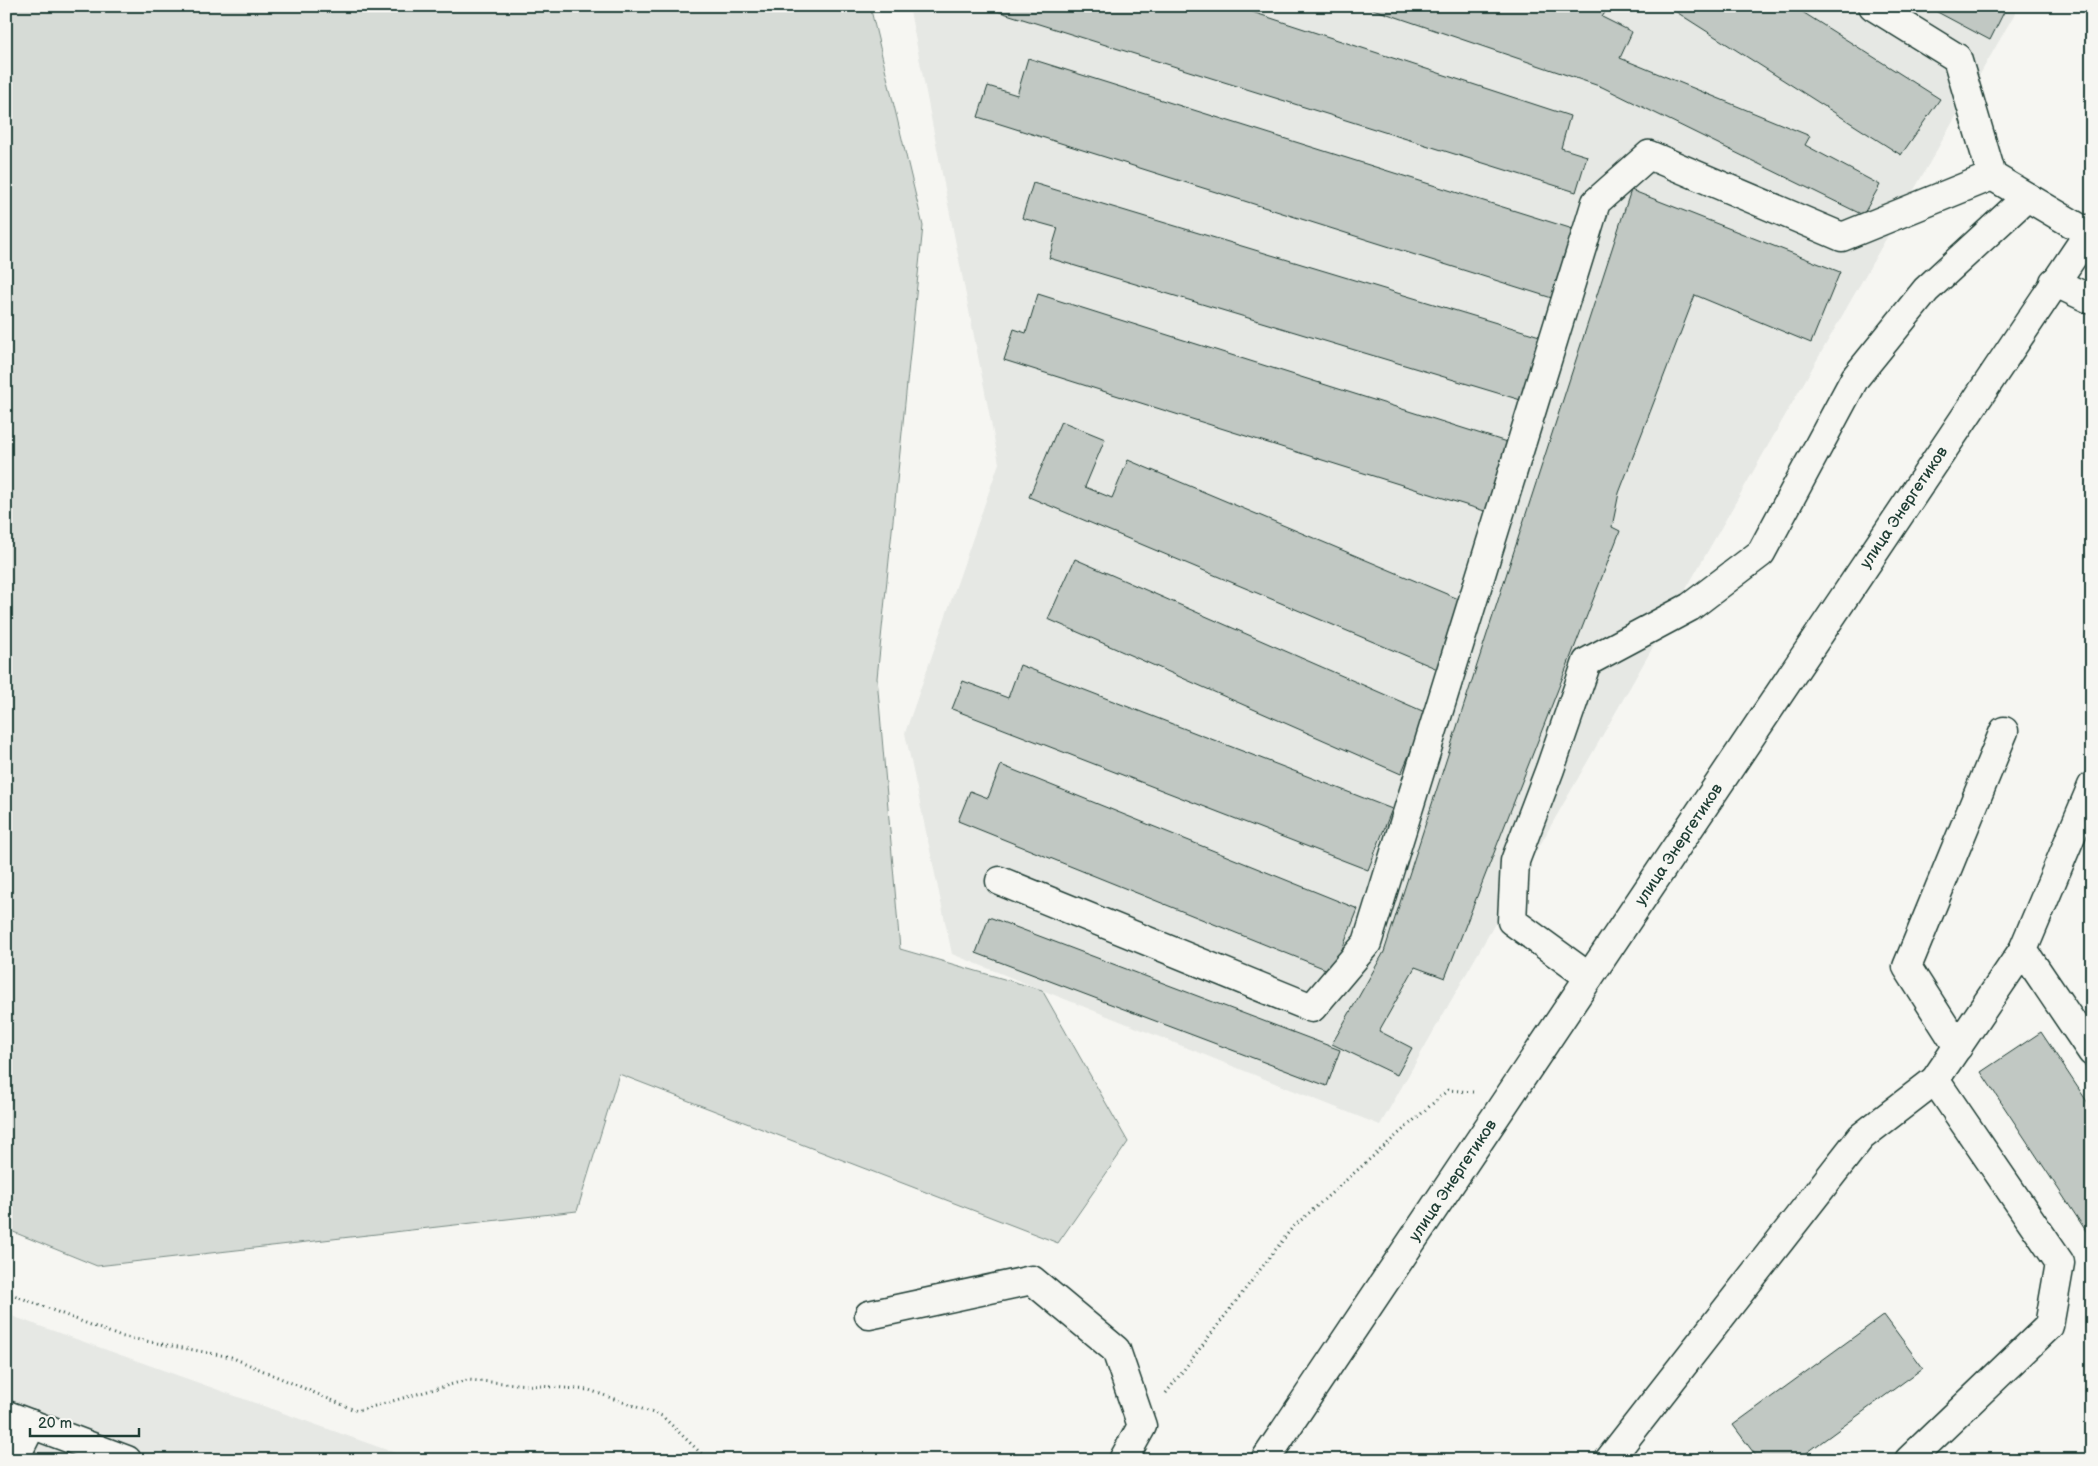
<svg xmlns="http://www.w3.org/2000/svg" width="2098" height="1466" font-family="'Balsamiq Sans',sans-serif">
<rect width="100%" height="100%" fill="#f6f6f2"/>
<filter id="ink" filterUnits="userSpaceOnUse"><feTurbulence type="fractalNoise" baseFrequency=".02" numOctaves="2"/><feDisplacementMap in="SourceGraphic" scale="10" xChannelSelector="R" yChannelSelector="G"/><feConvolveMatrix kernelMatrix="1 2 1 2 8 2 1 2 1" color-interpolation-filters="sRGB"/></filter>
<g filter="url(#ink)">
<g fill="#e6e8e4">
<polygon points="909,6 2019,6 1380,1125 952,954 905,733 999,463"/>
<polygon points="6,1314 415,1460 6,1460"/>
</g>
<polygon fill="#d6dbd6" stroke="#7a8c85" points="6,6 870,6 923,226 877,678 900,949 1042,990 1128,1142 1058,1243 619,1074 577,1211 97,1266 6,1229"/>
<g fill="#c1c8c3" stroke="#1f3d34">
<polygon points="981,6 1234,6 1570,116 1561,148 1587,156 1576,192"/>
<polygon points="1364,6 1604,6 1608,8 1602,17 1632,32 1620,58 1810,136 1805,145 1880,185 1863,215 1602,87"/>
<polygon points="1667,6 1793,6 1940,99 1901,155"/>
<polygon points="1926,6 2007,6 1990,40"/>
<polygon points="1028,58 1576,230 1555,299 978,117 988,86 1017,95"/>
<polygon points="1033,183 1543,337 1524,401 1049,258 1058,228 1022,218"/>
<polygon points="1631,190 1840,272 1811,343 1695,295 1619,493 1612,527 1620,531 1445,978 1415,967 1379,1031 1412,1048 1397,1075 1332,1044 1384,952"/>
<polygon points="1038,294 1513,444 1491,513 1004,360 1014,329 1026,333"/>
<polygon points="1061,421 1105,439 1085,487 1112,498 1128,460 1468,603 1440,670 1029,497"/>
<polygon points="1075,559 1427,713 1401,774 1048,619"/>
<polygon points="1020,665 1392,809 1368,870 952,709 963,681 1008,698"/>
<polygon points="1001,765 1358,909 1333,972 958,821 970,791 988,798"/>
<polygon points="989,917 1340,1050 1327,1086 976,953"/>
<polygon points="2041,1032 2092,1109 2092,1240 1981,1072"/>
<polygon points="1884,1315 1923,1368 1797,1460 1759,1460 1733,1425"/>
<polygon points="33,1451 55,1460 28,1460"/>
</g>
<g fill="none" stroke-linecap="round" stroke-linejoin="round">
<g stroke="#1f3d34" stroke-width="31">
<g id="minor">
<polyline points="1873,6 1957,58 1992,176 2088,233"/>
<polyline points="2054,282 2092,300"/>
<polyline points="2092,786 2023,950 2092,1052"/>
<polyline points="1000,881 1312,1008 1367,943 1596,202 1649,155 1842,237 1992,176"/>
<polyline points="1589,977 1512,921 1515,861 1550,769 1587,662 1690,607 1761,553 1855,378 1926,290 2027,197"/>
<polyline points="1958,1047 1907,967 2004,731"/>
<polyline points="869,1315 1032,1280 1116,1350 1142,1426 1123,1460"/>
<polyline points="7,1415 127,1460"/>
<polyline points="14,1460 32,1424"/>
<polyline points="1609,1460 1861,1137 1935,1080 2023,950"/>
<polyline points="1909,1460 2049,1326 2060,1263 1935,1080"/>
</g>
</g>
<g stroke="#1f3d34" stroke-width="31">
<polyline id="major" points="1265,1460 2092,228"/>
</g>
<g stroke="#1f3d34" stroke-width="3" stroke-dasharray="1 4" stroke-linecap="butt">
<polyline points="6,1292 119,1336 231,1357 357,1411 467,1380 589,1390 662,1416 708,1460"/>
<polyline points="1166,1393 1292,1228 1448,1090 1473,1092"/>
</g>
<use href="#minor" stroke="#f6f6f2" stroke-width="28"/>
<use href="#major" stroke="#f6f6f2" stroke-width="28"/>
</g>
</g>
<g text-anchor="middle" stroke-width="4" stroke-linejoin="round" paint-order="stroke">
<g font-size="16" fill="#1f3d34" stroke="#f6f6f2">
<text transform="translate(1903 507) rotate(-56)" y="6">улица Энергетиков</text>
<text transform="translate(1678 844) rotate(-56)" y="6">улица Энергетиков</text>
<text transform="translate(1452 1180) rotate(-56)" y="6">улица Энергетиков</text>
</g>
</g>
<rect width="2098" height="1466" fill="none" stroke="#f6f6f2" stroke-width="25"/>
<rect x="12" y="12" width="2073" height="1441" fill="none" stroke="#1f3d34" stroke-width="2" filter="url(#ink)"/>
<path d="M30 1428v8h109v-8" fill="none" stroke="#1f3d34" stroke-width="2.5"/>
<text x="38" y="1428" font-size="15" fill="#1f3d34" stroke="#f6f6f2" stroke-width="4" paint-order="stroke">20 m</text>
</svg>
